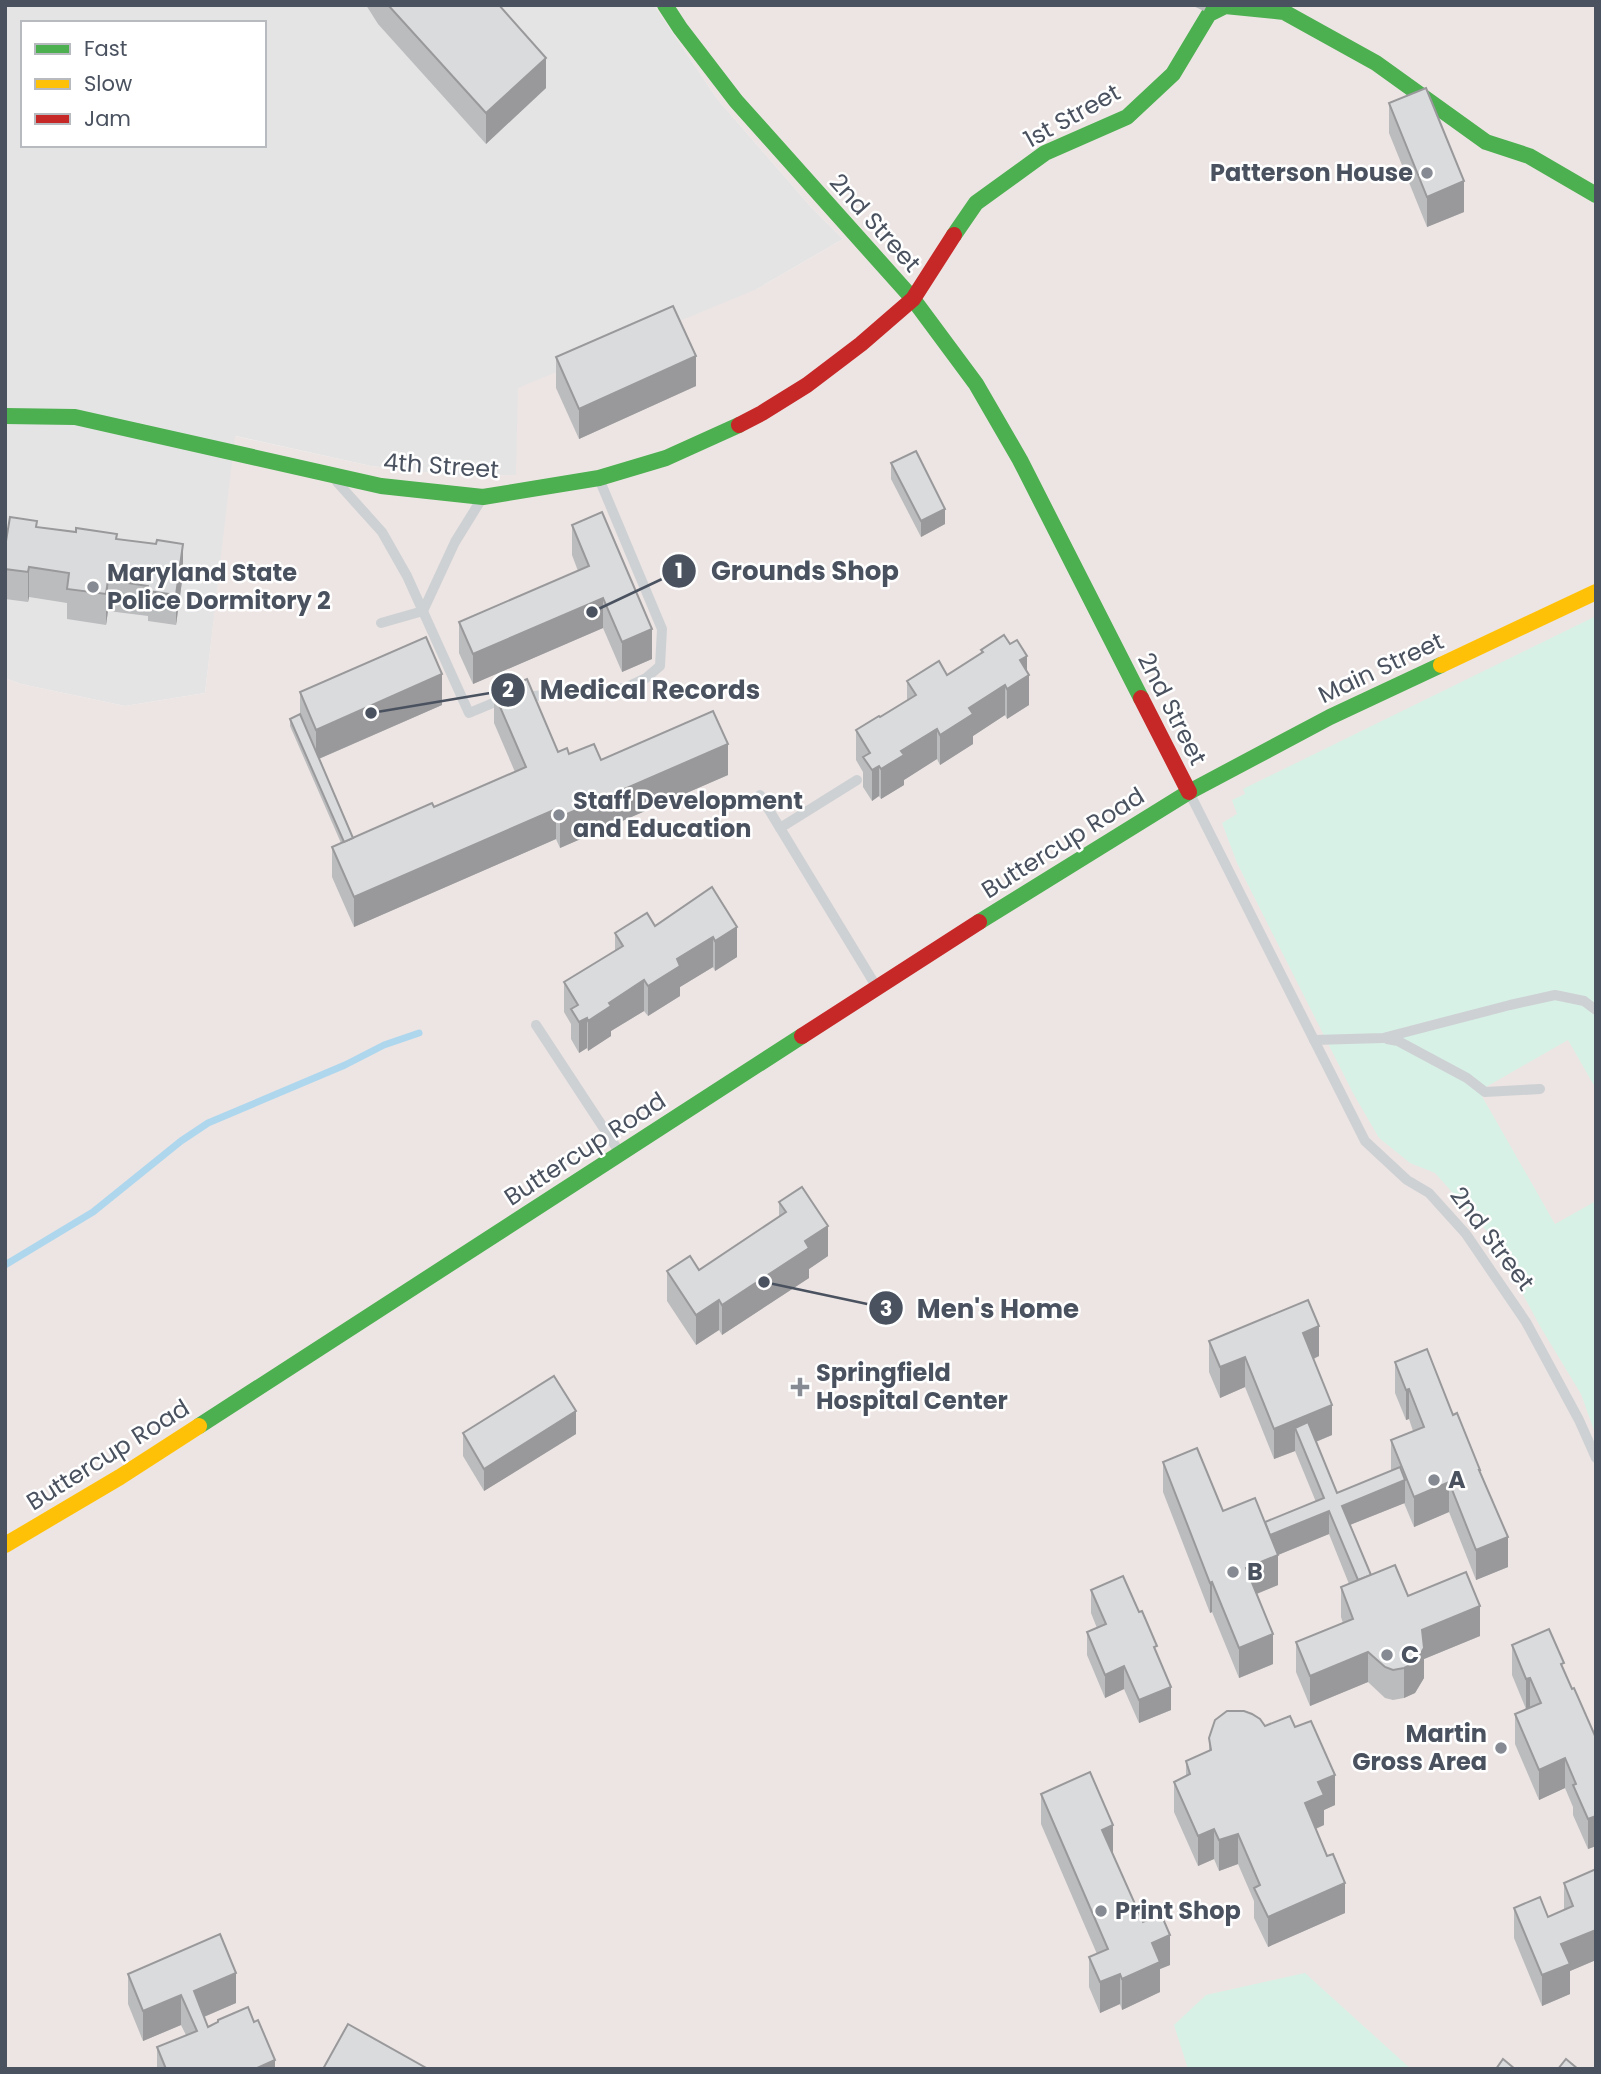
<svg xmlns="http://www.w3.org/2000/svg" width="1601" height="2074" font-family="Poppins,sans-serif">
<rect width="100%" height="100%" fill="#f3f3f3"/>
<path fill="#e5e4e5" fill-rule="evenodd" d="M 5,5 L 654,5 L 718,100 L 812,208 L 843,239 L 757,289 L 516,475 L 459,476 L 371,466 L 236,436 L 205,693 L 125,706 L 21,684 L 5,678 ZM 23,23 L 264,23 L 264,145 L 23,145 Z"/>
<polygon fill="#ede5e3" points="654,5 1596,5 1596,2069 5,2069 5,678 21,684 125,706 205,693 235,436 371,466 459,476 516,475 518,388 757,289 843,239 812,208 718,100"/>
<g fill="#d8f1e6">
<polygon points="1596,616 1596,1089 1568,1040 1479,1091 1555,1224 1596,1201 1596,1436 1581,1394 1541,1328 1492,1237 1435,1173 1410,1163 1379,1138 1353,1093 1237,863 1222,823 1237,814 1232,800 1245,794 1243,789"/>
<polygon points="1305,1973 1411,2069 1188,2069 1174,2025 1206,1995"/>
</g>
<g fill="none" stroke-linecap="round" stroke-linejoin="round">
<polyline stroke="#aed7ee" stroke-width="7" points="5,1265 93,1212 181,1141 208,1123 345,1065 384,1045 419,1033"/>
<g stroke="#ced1d4" stroke-width="10">
<polyline points="337,482 382,532 407,576 469,713 505,698"/>
<polyline points="381,623 423,611 455,542 481,500"/>
<polyline points="523,697 625,688 646,678 660,666 662,629 600,481"/>
<polyline points="1189,792 1365,1141 1407,1180 1429,1193 1466,1234 1526,1322 1579,1420 1596,1458"/>
<polyline points="760,795 876,986"/>
<polyline points="780,828 857,780"/>
<polyline points="536,1025 620,1153"/>
<polyline points="1387,1039 1398,1041 1467,1078 1485,1092 1540,1089"/>
<polyline points="1314,1040 1383,1038 1510,1005 1555,995 1584,1001 1596,1010"/>
</g>
<g stroke="#4caf50" stroke-width="16">
<polyline points="665,5 680,28 736,101 913,299 976,384 1020,460 1141,698"/>
<polyline points="954,235 976,203 1045,153 1127,117 1173,74 1209,14 1225,6 1284,12 1376,63 1486,142 1529,156 1596,195"/>
<polyline points="5,416 75,417 381,486 483,497 599,478 666,458 739,425"/>
<polyline points="979,922 1189,792 1330,717 1441,665"/>
<polyline points="199,1426 802,1036"/>
</g>
<g stroke="#ffc107" stroke-width="16">
<polyline points="1441,665 1596,592"/>
<polyline points="5,1545 120,1477 199,1426"/>
</g>
<g stroke="#c62828" stroke-width="16">
<polyline points="739,425 762,413 807,385 861,344 913,299 954,235"/>
<polyline points="1141,698 1189,792"/>
<polyline points="802,1036 979,922"/>
</g>
</g>
<g fill="#bbbcbe">
<polygon points="366,5 499,5 546,88 486,144 378,24"/>
<polygon points="1191,5 1207,5 1204,11"/>
<polygon points="1389,103 1464,212 1427,227 1389,133"/>
<polygon points="556,357 696,386 579,439 556,388"/>
<polygon points="891,463 945,524 921,537 891,479"/>
<polygon points="572,525 652,659 622,672 603,628 473,684 459,653 459,622 578,571 572,555"/>
<polygon points="37,527 117,539 183,574 176,625 148,621 148,616 108,611 106,625 67,619 67,603 29,597 28,602 5,599 5,547"/>
<polygon points="1010,644 1027,671 1029,705 1007,719 1005,715 973,736 973,744 940,765 937,759 904,780 904,785 881,799 879,796 872,801 863,787 863,772 856,760 856,730 880,717 907,700 907,681 947,675 981,653 981,650"/>
<polygon points="300,692 442,705 319,759 353,838 434,807 515,772 494,723 494,693 558,752 601,760 728,775 560,848 556,839 354,927 332,877 332,847 341,843 290,726 290,719 300,714"/>
<polygon points="712,887 737,957 715,971 713,967 680,987 680,996 648,1016 644,1011 611,1031 611,1036 588,1051 587,1048 579,1053 571,1039 571,1024 564,1012 564,982 615,951 615,933 655,926"/>
<polygon points="779,1202 828,1256 809,1269 809,1278 722,1335 719,1330 696,1345 667,1301 667,1271 699,1270 779,1217"/>
<polygon points="1209,1341 1319,1356 1314,1359 1332,1435 1316,1442 1337,1493 1391,1471 1391,1440 1413,1431 1409,1419 1406,1420 1395,1393 1395,1362 1453,1415 1480,1474 1508,1567 1476,1580 1449,1512 1414,1527 1404,1503 1350,1525 1371,1575 1480,1636 1424,1659 1424,1678 1415,1693 1404,1698 1393,1700 1385,1698 1368,1682 1310,1706 1296,1672 1296,1642 1343,1623 1341,1617 1341,1587 1349,1584 1329,1534 1278,1555 1278,1585 1257,1594 1273,1664 1239,1678 1212,1612 1210,1613 1163,1492 1163,1462 1223,1511 1265,1522 1316,1502 1295,1451 1274,1459 1245,1387 1220,1398 1209,1372"/>
<polygon points="463,1433 576,1434 484,1491 463,1456"/>
<polygon points="1091,1590 1157,1656 1171,1710 1139,1723 1124,1689 1105,1698 1087,1655 1087,1632 1097,1628 1091,1613"/>
<polygon points="1512,1645 1564,1671 1596,1738 1596,1846 1588,1849 1573,1815 1573,1807 1565,1788 1539,1800 1515,1744 1515,1714 1526,1709 1512,1675"/>
<polygon points="1265,1726 1335,1805 1324,1810 1324,1825 1316,1829 1345,1913 1268,1947 1254,1918 1254,1901 1238,1864 1219,1871 1214,1859 1198,1866 1174,1812 1174,1782 1186,1776 1186,1761 1209,1751 1209,1738"/>
<polygon points="1041,1794 1113,1855 1143,1922 1170,1965 1160,1969 1160,1992 1122,2010 1120,2004 1100,2013 1089,1987 1089,1957 1097,1954 1041,1824"/>
<polygon points="1596,1869 1596,1960 1570,1971 1570,1994 1542,2006 1514,1938 1514,1908 1548,1917 1564,1911 1564,1883"/>
<polygon points="128,1974 236,2003 204,2017 208,2027 275,2069 157,2069 157,2047 186,2035 181,2025 143,2041 128,2004"/>
</g>
<g fill="#99999b">
<polygon points="546,58 546,88 486,144 486,113"/>
<polygon points="1464,181 1464,212 1427,227 1427,197"/>
<polygon points="696,356 696,386 579,439 579,409"/>
<polygon points="945,509 945,524 921,537 921,521"/>
<polygon points="183,544 183,574 176,625 176,595"/>
<polygon points="29,567 29,597 28,602 28,572"/>
<polygon points="108,580 108,611 106,625 106,594"/>
<polygon points="603,598 603,628 473,684 473,654"/>
<polygon points="652,629 652,659 622,672 622,642"/>
<polygon points="1027,656 1027,676 1029,675 1029,705 1007,719 1007,689 1020,660"/>
<polygon points="442,674 442,705 316,760 316,730"/>
<polygon points="1005,685 1005,715 973,736 973,744 940,765 940,735 969,708"/>
<polygon points="937,729 937,759 904,780 904,785 881,799 881,769 901,751"/>
<polygon points="728,744 728,775 560,848 560,817"/>
<polygon points="879,766 879,796 872,801 872,770"/>
<polygon points="556,809 556,839 354,927 354,897"/>
<polygon points="737,927 737,957 715,971 715,941"/>
<polygon points="713,937 713,967 680,987 680,996 648,1016 648,986 677,959"/>
<polygon points="644,980 644,1011 611,1031 611,1036 588,1051 588,1021 609,1003"/>
<polygon points="587,1018 587,1048 579,1053 579,1022"/>
<polygon points="828,1226 828,1256 809,1269 809,1278 722,1335 722,1305 805,1241"/>
<polygon points="719,1300 719,1330 696,1345 696,1315"/>
<polygon points="1319,1326 1319,1356 1303,1363 1303,1333"/>
<polygon points="1245,1357 1245,1387 1220,1398 1220,1367"/>
<polygon points="1409,1389 1409,1419 1406,1420 1406,1390"/>
<polygon points="1332,1405 1332,1435 1303,1447 1295,1428 1295,1451 1274,1459 1274,1429"/>
<polygon points="576,1411 576,1434 484,1491 484,1469"/>
<polygon points="1405,1480 1405,1503 1342,1528 1342,1506"/>
<polygon points="1449,1482 1449,1512 1414,1527 1414,1497"/>
<polygon points="1329,1511 1329,1534 1268,1559 1268,1536"/>
<polygon points="1508,1537 1508,1567 1476,1580 1476,1550"/>
<polygon points="1278,1555 1278,1585 1246,1598 1246,1568"/>
<polygon points="1212,1582 1212,1612 1210,1613 1210,1583"/>
<polygon points="1480,1606 1480,1636 1424,1659 1424,1678 1415,1693 1404,1698 1404,1668 1422,1630"/>
<polygon points="1273,1634 1273,1664 1239,1678 1239,1648"/>
<polygon points="1368,1652 1368,1682 1310,1706 1310,1676"/>
<polygon points="1124,1666 1124,1689 1105,1698 1105,1675"/>
<polygon points="1530,1678 1530,1708 1526,1709 1526,1679"/>
<polygon points="1171,1687 1171,1710 1139,1723 1139,1700"/>
<polygon points="1565,1758 1565,1788 1539,1800 1539,1770"/>
<polygon points="1335,1775 1335,1805 1324,1810 1324,1825 1305,1833 1305,1803 1318,1782"/>
<polygon points="1596,1816 1596,1846 1588,1849 1588,1819"/>
<polygon points="1113,1825 1113,1855 1102,1830"/>
<polygon points="1214,1829 1214,1859 1198,1866 1198,1836"/>
<polygon points="1238,1834 1238,1864 1219,1871 1219,1840"/>
<polygon points="1345,1883 1345,1913 1268,1947 1268,1917"/>
<polygon points="1596,1930 1596,1960 1570,1971 1570,1994 1542,2006 1542,1975 1561,1944"/>
<polygon points="1170,1935 1170,1965 1160,1969 1160,1992 1122,2010 1122,1979 1152,1943"/>
<polygon points="236,1973 236,2003 194,2021 194,1991"/>
<polygon points="1120,1974 1120,2004 1100,2013 1100,1982"/>
<polygon points="181,1995 181,2025 143,2041 143,2011"/>
<polygon points="275,2060 275,2069 255,2069"/>
</g>
<g fill="#dadbdd" stroke="#99999b" stroke-width="2">
<polygon points="388,5 499,5 546,58 486,113"/>
<polygon points="1426,88 1464,181 1427,197 1389,103"/>
<polygon points="673,306 696,356 579,409 556,357"/>
<polygon points="916,451 945,509 921,521 891,463"/>
<polygon points="602,512 652,629 622,642 603,598 473,654 459,622 589,566 572,525"/>
<polygon points="10,517 37,521 36,527 76,532 76,528 117,534 116,539 156,544 157,540 183,544 176,595 148,591 148,586 108,580 106,594 67,589 69,573 29,567 28,572 5,569 5,547"/>
<polygon points="1004,635 1010,644 1017,640 1027,656 1020,660 1029,675 1007,689 1005,685 969,708 973,714 940,735 937,729 901,751 904,755 881,769 879,766 872,770 863,757 870,753 856,730 879,716 880,717 916,695 907,681 939,661 947,675 983,652 981,650"/>
<polygon points="426,637 442,674 316,730 300,692"/>
<polygon points="527,679 558,752 567,748 569,754 594,744 601,760 713,711 728,744 560,817 556,809 354,897 332,847 432,803 434,807 526,767 494,693"/>
<polygon points="300,714 353,838 344,842 290,719"/>
<polygon points="712,887 737,927 715,941 713,937 677,959 680,966 648,986 644,980 609,1003 611,1006 588,1021 587,1018 579,1022 571,1009 578,1005 564,982 623,946 615,933 647,913 655,926"/>
<polygon points="802,1187 828,1226 805,1241 809,1248 722,1305 719,1300 696,1315 667,1271 690,1256 699,1270 786,1212 779,1202"/>
<polygon points="1308,1300 1319,1326 1303,1333 1332,1405 1274,1429 1245,1357 1220,1367 1209,1341"/>
<polygon points="1427,1349 1453,1415 1457,1413 1480,1470 1479,1470 1508,1537 1476,1550 1449,1482 1414,1497 1391,1440 1424,1427 1409,1389 1406,1390 1395,1362"/>
<polygon points="554,1376 576,1411 484,1469 463,1433"/>
<polygon points="1308,1422 1337,1493 1400,1467 1405,1480 1342,1506 1371,1575 1358,1580 1329,1511 1270,1535 1265,1522 1324,1498 1295,1428"/>
<polygon points="1197,1448 1223,1511 1255,1498 1278,1555 1246,1568 1273,1634 1239,1648 1212,1582 1210,1583 1163,1462"/>
<polygon points="1395,1565 1408,1596 1466,1572 1480,1606 1422,1630 1424,1648 1415,1663 1404,1668 1393,1670 1385,1667 1368,1652 1310,1676 1296,1642 1353,1619 1341,1587"/>
<polygon points="1123,1576 1139,1612 1142,1611 1157,1646 1154,1647 1171,1687 1139,1700 1124,1666 1105,1675 1087,1632 1106,1624 1091,1590"/>
<polygon points="1549,1629 1564,1663 1561,1664 1572,1689 1574,1688 1596,1738 1596,1816 1588,1819 1573,1785 1576,1784 1565,1758 1539,1770 1515,1714 1541,1703 1530,1678 1526,1679 1512,1645"/>
<polygon points="1227,1711 1244,1711 1252,1714 1260,1719 1265,1726 1290,1716 1295,1727 1311,1721 1335,1775 1318,1782 1324,1795 1305,1803 1327,1856 1333,1854 1345,1883 1268,1917 1254,1888 1260,1885 1238,1834 1219,1840 1214,1829 1198,1836 1174,1782 1190,1774 1186,1761 1211,1750 1209,1738 1215,1720"/>
<polygon points="1090,1772 1113,1825 1102,1830 1143,1922 1161,1914 1170,1935 1152,1943 1160,1962 1122,1979 1120,1974 1100,1982 1089,1957 1108,1949 1041,1794"/>
<polygon points="1596,1869 1596,1930 1561,1944 1570,1964 1542,1975 1514,1908 1540,1897 1548,1917 1573,1906 1564,1883"/>
<polygon points="220,1934 236,1973 194,1991 208,2027 218,2022 218,2020 248,2007 254,2022 258,2020 275,2060 255,2069 166,2069 157,2047 197,2031 181,1995 143,2011 128,1974"/>
<polygon points="348,2024 428,2069 323,2069"/>
<polygon points="1503,2059 1515,2069 1496,2069"/>
<polygon points="1566,2059 1578,2069 1558,2069"/>
</g>
<g fill="#858a93" stroke="#fff" stroke-width="2.5">
<circle cx="1427" cy="173" r="7"/>
<circle cx="93" cy="587" r="7"/>
<circle cx="559" cy="815" r="7"/>
<path d="M796.5 1376.5h7v7h7v7h-7v7h-7v-7h-7v-7h7z"/>
<circle cx="1434" cy="1480" r="7"/>
<circle cx="1233" cy="1572" r="7"/>
<circle cx="1387" cy="1655" r="7"/>
<circle cx="1501" cy="1748" r="7"/>
<circle cx="1101" cy="1911" r="7"/>
</g>
<g text-anchor="middle" stroke-width="5" stroke-linejoin="round" paint-order="stroke">
<g font-size="24" fill="#4a5260" stroke="#fff">
<text transform="translate(1072 116) rotate(-29)" y="8">1st Street</text>
<text transform="translate(875 223) rotate(48)" y="8">2nd Street</text>
<text transform="translate(441 466) rotate(4)" y="8">4th Street</text>
<text transform="translate(1381 668) rotate(-25)" y="8">Main Street</text>
<text transform="translate(1172 709) rotate(63)" y="8">2nd Street</text>
<text transform="translate(1063 843) rotate(-32)" y="8">Buttercup Road</text>
<text transform="translate(585 1149) rotate(-33)" y="8">Buttercup Road</text>
<text transform="translate(1492 1239) rotate(53)" y="8">2nd Street</text>
<text transform="translate(108 1455) rotate(-32)" y="8">Buttercup Road</text>
</g>
<g font-size="24" font-weight="bold" fill="#4a5260" stroke="#fff" text-anchor="start">
<text x="1413" y="181" text-anchor="end">Patterson House</text>
<text x="107" y="581">Maryland State<tspan x="107" dy="28">Police Dormitory 2</tspan></text>
<text x="573" y="809">Staff Development<tspan x="573" dy="28">and Education</tspan></text>
<text x="816" y="1381">Springfield<tspan x="816" dy="28">Hospital Center</tspan></text>
<text x="1448" y="1488">A</text>
<text x="1247" y="1580">B</text>
<text x="1401" y="1663">C</text>
<text x="1487" y="1742" text-anchor="end">Martin<tspan x="1487" dy="28">Gross Area</tspan></text>
<text x="1115" y="1919">Print Shop</text>
</g>
</g>
<path fill="none" stroke="#4a5260" stroke-width="2.5" d="M592 612L679 571M371 713L508 690M764 1282L886 1308"/>
<g fill="#4a5260" stroke="#fff" stroke-width="2.5">
<circle cx="592" cy="612" r="7"/>
<circle cx="371" cy="713" r="7"/>
<circle cx="764" cy="1282" r="7"/>
<circle cx="679" cy="571" r="18"/>
<circle cx="508" cy="690" r="18"/>
<circle cx="886" cy="1308" r="18"/>
</g>
<g font-size="21" text-anchor="middle" font-weight="bold" fill="#fff">
<text x="679" y="578">1</text>
<text x="508" y="697">2</text>
<text x="886" y="1316">3</text>
</g>
<g font-size="26" text-anchor="middle" font-weight="bold" fill="#4a5260" stroke="#fff" stroke-width="5" stroke-linejoin="round" paint-order="stroke">
<text x="805" y="580">Grounds Shop</text>
<text x="650" y="699">Medical Records</text>
<text x="998" y="1318">Men's Home</text>
</g>
<rect width="1601" height="2074" fill="none" stroke="#4a5260" stroke-width="14"/>
<rect x="21" y="21" width="245" height="126" fill="#ffffff" stroke="#b7babf" stroke-width="2"/>
<rect x="35" y="44" width="35" height="10" fill="#4caf50" stroke="#b7babf" stroke-width="2"/>
<text x="84" y="56" font-size="21" fill="#4a5260">Fast</text>
<rect x="35" y="79" width="35" height="10" fill="#ffc107" stroke="#b7babf" stroke-width="2"/>
<text x="84" y="91" font-size="21" fill="#4a5260">Slow</text>
<rect x="35" y="114" width="35" height="10" fill="#c62828" stroke="#b7babf" stroke-width="2"/>
<text x="84" y="126" font-size="21" fill="#4a5260">Jam</text>
</svg>
